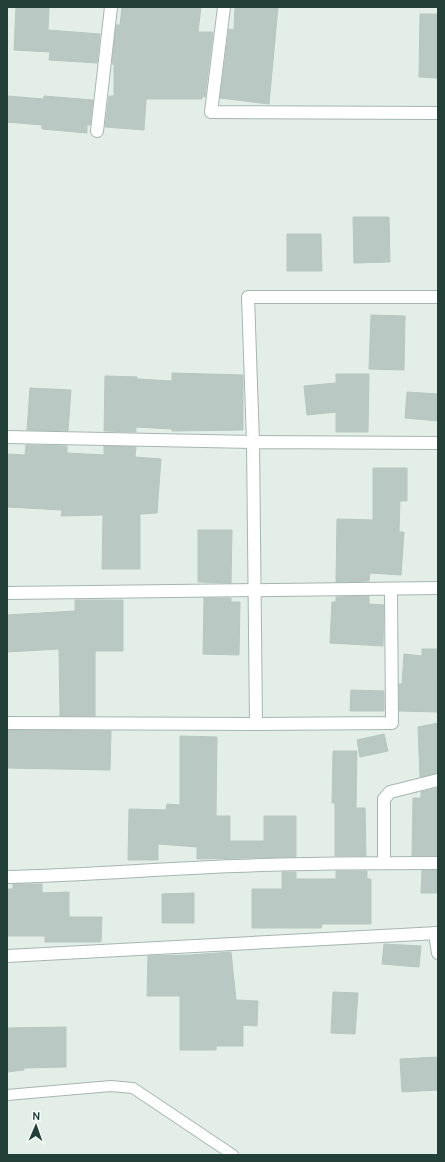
<svg xmlns="http://www.w3.org/2000/svg" width="445" height="1162" font-family="Cabin,sans-serif">
<rect width="100%" height="100%" fill="#e3eee9"/>
<g fill="#b9c8c2" stroke="#b6c7c0">
<polygon points="16,7 49,7 48,30 100,34 97,63 49,60 50,52 14,50"/>
<polygon points="122,7 201,7 198,32 213,32 205,97 202,96 202,99 146,99 144,130 105,127 109,96 114,96 114,64 112,64 116,25 120,25"/>
<polygon points="235,7 278,7 269,104 220,98 229,29 234,30"/>
<polygon points="420,14 438,14 438,78 419,77"/>
<polygon points="7,96 44,99 44,96 93,100 90,125 87,125 87,133 42,129 42,125 7,122"/>
<polygon points="353,217 389,217 390,262 354,263"/>
<polygon points="287,234 321,234 322,271 287,271"/>
<polygon points="371,315 405,316 404,370 369,369"/>
<polygon points="172,373 243,375 243,430 172,431 172,429 136,427 136,432 104,431 105,376 137,377 137,379 172,381"/>
<polygon points="336,374 369,374 368,432 336,432 336,412 307,415 304,386 336,383"/>
<polygon points="30,388 71,390 68,431 27,430"/>
<polygon points="407,392 438,394 438,421 405,418"/>
<polygon points="26,445 67,446 67,453 104,455 104,446 136,447 135,457 161,459 157,513 140,514 140,569 102,569 103,515 61,516 62,510 7,507 7,454 25,455"/>
<polygon points="373,468 407,468 407,501 400,501 399,532 404,532 401,575 370,573 369,581 336,582 337,519 373,520"/>
<polygon points="198,530 232,530 231,583 198,582"/>
<polygon points="369,596 369,604 384,605 383,646 330,643 332,602 336,602 336,597"/>
<polygon points="204,598 231,598 231,602 240,602 239,655 203,654"/>
<polygon points="75,600 123,600 123,651 95,651 95,716 60,716 59,649 7,652 7,615 75,611"/>
<polygon points="422,649 437,649 438,712 399,711 399,684 402,684 404,654 422,656"/>
<polygon points="351,690 384,691 384,711 350,711"/>
<polygon points="438,723 438,773 420,777 418,727"/>
<polygon points="7,730 111,731 110,770 7,768"/>
<polygon points="384,734 388,751 360,757 357,740"/>
<polygon points="180,736 217,737 216,816 230,816 230,841 264,841 264,816 296,816 296,857 197,859 197,847 158,844 158,860 128,860 129,809 166,810 167,804 180,805"/>
<polygon points="333,751 357,751 356,808 365,808 366,856 335,856 335,803 332,803"/>
<polygon points="438,788 438,856 412,856 413,798 421,798 421,792"/>
<polygon points="422,870 438,870 438,893 421,893"/>
<polygon points="336,871 367,871 367,879 371,879 371,924 322,924 321,928 252,928 252,889 282,889 282,872 296,872 296,879 336,879"/>
<polygon points="13,884 42,884 42,893 69,892 69,917 102,917 101,942 45,942 45,936 7,936 7,889 13,889"/>
<polygon points="194,893 194,923 162,923 162,894"/>
<polygon points="384,944 421,946 419,967 382,964"/>
<polygon points="231,952 236,1000 258,1001 257,1026 243,1025 243,1046 216,1046 216,1050 180,1050 180,996 147,996 148,956 190,955"/>
<polygon points="333,992 358,993 355,1034 331,1033"/>
<polygon points="66,1027 66,1067 24,1068 24,1070 7,1072 7,1028"/>
<polygon points="438,1057 438,1090 402,1092 400,1059"/>
</g>
<g fill="none" stroke-linecap="round" stroke-linejoin="round">
<g stroke="#a5b6b0" stroke-width="12">
<polyline id="lane" points="7,1095 111,1086 133,1088 233,1155"/>
</g>
<g stroke="#a5b6b0" stroke-width="14">
<g id="street">
<polyline points="224,7 211,112 438,113"/>
<polyline points="97,131 111,7"/>
<polyline points="7,437 253,442 248,297 438,297"/>
<polyline points="7,593 438,588"/>
<polyline points="7,723 256,724 253,442 438,443"/>
<polyline points="256,724 392,723 391,589"/>
<polyline points="384,862 384,799 390,792 438,780"/>
<path d="M 7,877 C 83,875 159,869 235,866 C 302,863 370,863 438,863"/>
<polyline points="435,933 438,953"/>
<polyline points="7,956 438,933"/>
</g>
</g>
<use href="#lane" stroke="#fff" stroke-width="10"/>
<use href="#street" stroke="#fff" stroke-width="12"/>
</g>
<rect width="445" height="1162" fill="none" stroke="#224038" stroke-width="16"/>
<g transform="translate(36 1126) rotate(2)" stroke="#f4faf7" stroke-width="3" paint-order="stroke">
<path d="M0-3L7 15L0 10L-7 15Z" fill="#224038"/>
<text y="-6" font-size="11" font-weight="bold" text-anchor="middle" fill="#224038">N</text>
</g>
</svg>
